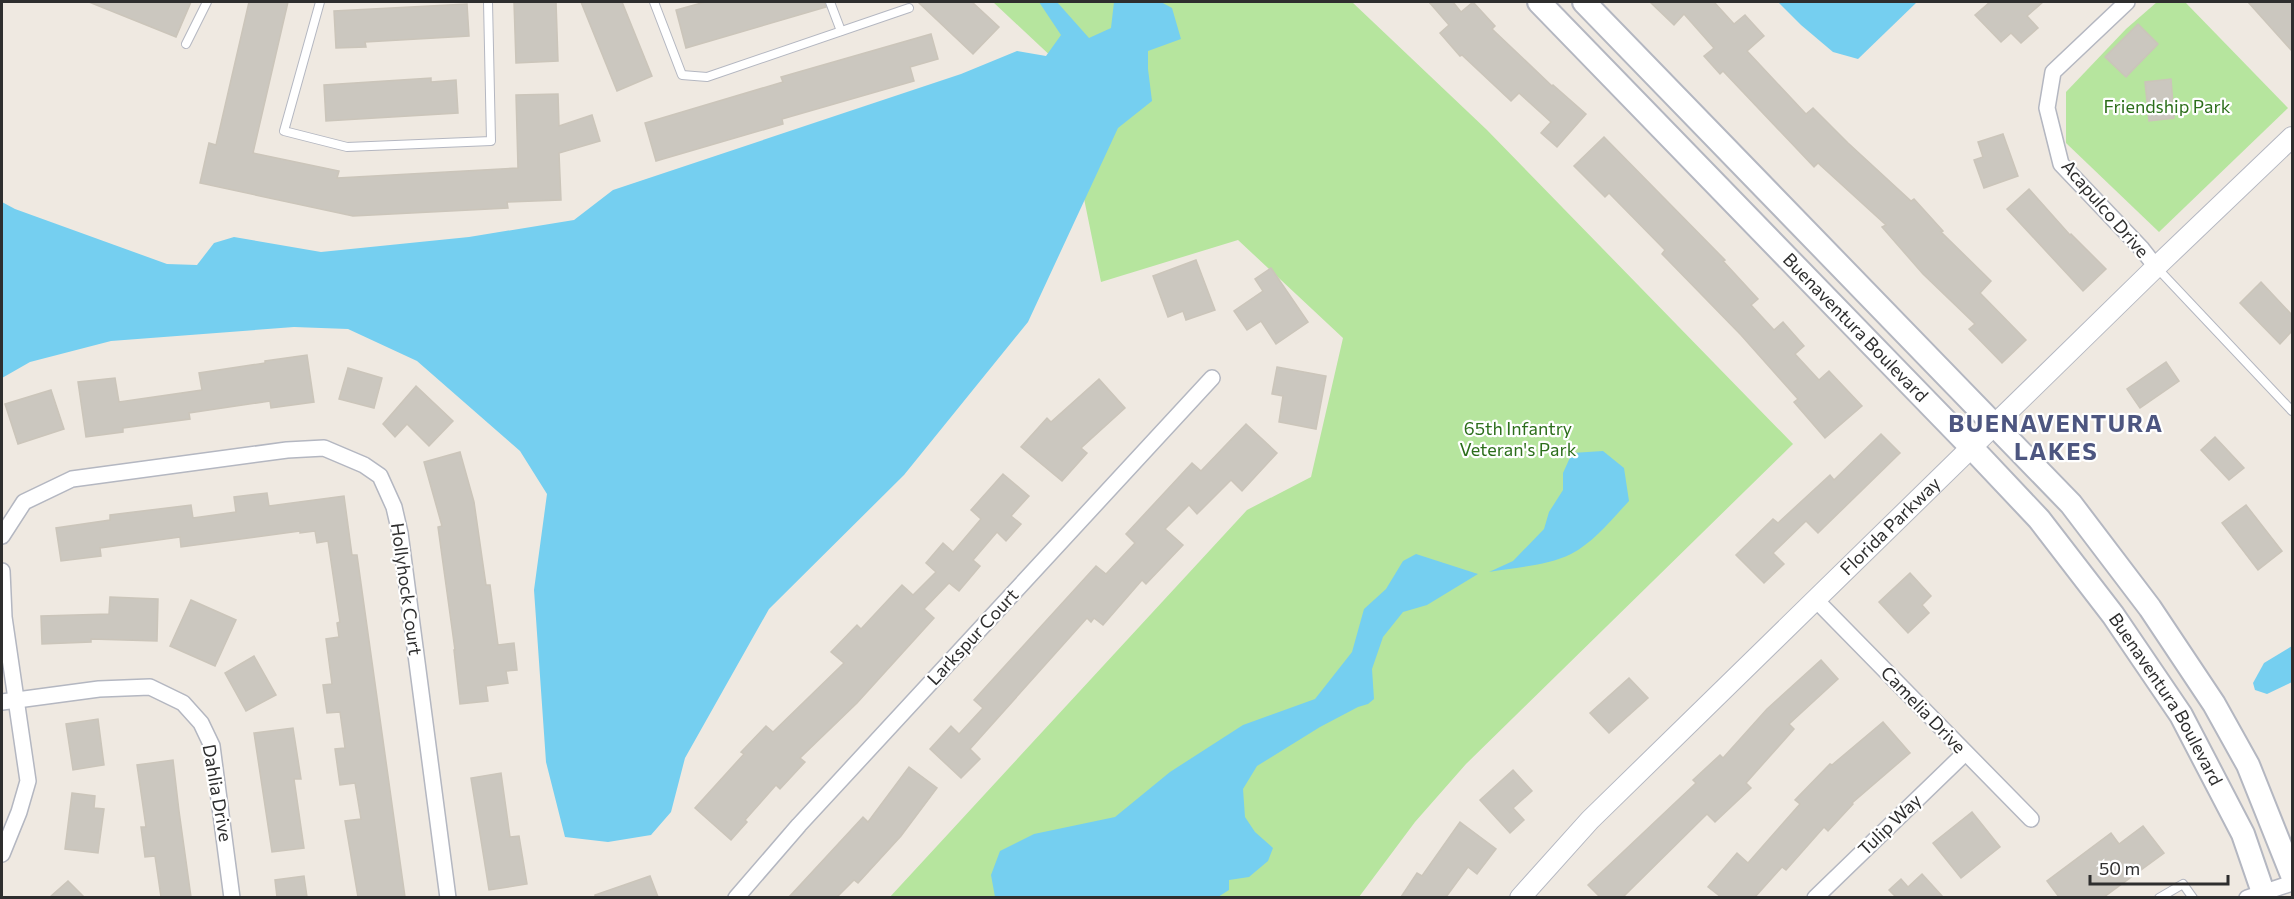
<svg xmlns="http://www.w3.org/2000/svg" width="2294" height="899" font-family="Commissioner,sans-serif">
<rect width="100%" height="100%" fill="#efe9e1"/>
<g fill="#b6e59e">
<polygon points="993,2 1352,2 1487,130 1793,444 1466,764 1415,822 1359,897 889,898 1247,510 1311,477 1343,338 1238,240 1101,282 1056,61"/>
<polygon points="2157,2 2185,2 2288,108 2159,232 2066,143 2066,92 2126,29"/>
</g>
<g fill="#75cff0">
<polygon points="1039,2 1057,2 1089,38 1111,28 1114,2 1161,2 1172,8 1181,39 1148,51 1148,69 1152,101 1118,128 1028,322 904,475 769,609 685,758 671,812 651,835 608,842 565,837 546,762 534,590 547,494 520,451 417,361 348,329 294,327 111,341 30,362 2,378 2,202 15,209 167,264 197,265 214,243 234,237 321,252 469,237 574,220 613,190 961,74 1017,51 1046,56 1061,35"/>
<polygon points="1778,2 1917,2 1858,59 1833,52 1801,25"/>
<path d="M 1603,451 L 1624,468 L 1629,501 C 1612,519 1593,543 1571,554 C 1547,566 1515,567 1489,572 L 1513,561 L 1544,529 L 1549,512 L 1563,490 L 1563,473 L 1572,453 Z"/>
<polygon points="1416,554 1478,574 1427,605 1403,612 1383,637 1372,669 1374,699 1368,704 1358,707 1320,727 1257,766 1243,789 1245,817 1255,832 1273,848 1268,861 1249,877 1229,880 1229,890 1218,897 995,897 991,875 1000,851 1034,834 1115,817 1170,772 1243,725 1315,699 1352,652 1364,609 1386,589 1403,561"/>
<polygon points="2292,646 2292,682 2267,694 2255,690 2253,683 2264,663"/>
</g>
<g fill="#cbc7bf" stroke="#cbc5ba" stroke-width="1.5">
<polygon points="89,2 191,2 176,37"/>
<polygon points="249,2 288,2 253,153 339,171 337,178 518,168 516,95 558,94 559,126 592,115 600,141 559,153 561,200 507,202 508,208 353,216 200,183 209,143 216,145"/>
<polygon points="514,2 556,2 558,61 516,63"/>
<polygon points="581,2 622,2 652,76 617,91"/>
<polygon points="705,2 824,2 826,7 686,48 676,10"/>
<polygon points="918,2 972,2 999,27 973,54"/>
<polygon points="1429,2 1453,2 1461,12 1473,2 1495,26 1492,29 1552,86 1553,85 1586,114 1557,147 1541,133 1551,122 1519,93 1511,101 1462,55 1460,56 1440,33 1449,25"/>
<polygon points="1650,2 1714,2 1734,24 1745,15 1764,36 1747,51 1806,114 1813,108 1848,143 1911,201 1914,199 1943,231 1941,232 1991,281 1980,293 2026,340 2002,363 1969,329 1975,324 1923,274 1882,227 1886,225 1818,163 1814,167 1723,71 1720,74 1704,56 1714,48 1684,14 1674,25"/>
<polygon points="1990,2 2043,2 2027,16 2038,28 2021,43 2011,33 2001,42 1975,15"/>
<polygon points="2248,2 2292,2 2292,51"/>
<polygon points="467,4 469,36 365,42 366,47 336,48 334,11"/>
<polygon points="2138,24 2158,44 2126,77 2105,57"/>
<polygon points="931,34 938,59 910,67 914,81 782,119 783,124 656,161 645,123 783,82 781,77"/>
<polygon points="431,78 431,82 456,80 458,113 326,121 324,85"/>
<polygon points="2171,79 2174,118 2149,121 2145,82"/>
<polygon points="2003,134 2018,176 1984,188 1974,160 1983,157 1978,142"/>
<polygon points="1604,137 1725,260 1723,261 1758,299 1751,305 1774,330 1783,322 1804,346 1795,354 1819,380 1829,371 1862,406 1825,438 1794,402 1798,399 1741,335 1662,254 1665,250 1609,193 1605,197 1574,166"/>
<polygon points="2029,189 2070,235 2071,234 2106,269 2083,291 2007,209"/>
<polygon points="1196,260 1215,310 1186,320 1183,311 1168,317 1153,276"/>
<polygon points="1271,268 1308,322 1276,344 1261,321 1247,330 1234,311 1263,291 1255,279"/>
<polygon points="2261,282 2292,315 2292,331 2280,344 2240,303"/>
<polygon points="307,355 314,402 271,408 270,401 189,413 190,419 123,428 123,432 86,437 78,382 115,378 119,402 202,390 199,373 265,363 265,361"/>
<polygon points="2166,362 2179,381 2140,408 2127,389"/>
<polygon points="1277,367 1326,376 1316,429 1279,422 1283,396 1272,394"/>
<polygon points="348,368 382,378 374,408 339,399"/>
<polygon points="1099,379 1125,408 1081,448 1087,453 1062,481 1021,447 1047,418 1051,422"/>
<polygon points="416,386 453,421 429,446 407,424 395,437 383,424"/>
<polygon points="51,390 64,429 18,444 5,404"/>
<polygon points="1246,424 1277,453 1242,491 1231,480 1197,514 1189,505 1165,529 1183,545 1146,584 1142,580 1103,625 1094,618 1091,622 1087,618 970,749 980,759 961,778 930,749 951,726 959,734 983,708 974,700 1096,566 1106,574 1135,543 1126,534 1192,463 1201,471"/>
<polygon points="1881,434 1900,453 1818,533 1806,521 1773,553 1784,564 1764,583 1736,555 1773,519 1778,523 1830,475 1834,480"/>
<polygon points="2215,437 2244,468 2229,480 2201,450"/>
<polygon points="460,452 474,502 486,585 490,585 498,645 514,643 517,670 506,671 508,683 486,686 488,701 460,704 454,650 455,650 438,527 442,526 424,462"/>
<polygon points="1003,474 1029,496 1011,516 1021,524 1006,541 997,532 973,560 980,566 959,591 949,583 924,609 934,618 857,703 800,758 805,762 780,789 776,785 745,820 747,822 731,840 695,808 744,754 741,752 766,726 773,732 844,663 831,652 857,625 861,629 902,585 913,595 936,572 926,563 943,543 953,552 981,519 971,510"/>
<polygon points="267,493 269,506 344,496 352,555 357,555 405,897 358,897 345,821 361,819 355,783 340,785 335,749 345,748 340,712 327,713 323,685 332,684 326,639 339,637 337,623 340,622 328,541 317,543 315,531 300,533 300,531 181,547 180,537 100,548 101,556 61,561 56,528 110,520 110,515 191,505 193,518 236,512 234,497"/>
<polygon points="2246,505 2282,551 2258,570 2222,523"/>
<polygon points="1910,573 1931,596 1922,605 1929,613 1908,633 1879,602"/>
<polygon points="110,597 158,599 157,641 91,639 91,642 42,644 41,616 109,614"/>
<polygon points="191,600 236,620 215,666 170,646"/>
<polygon points="254,656 276,695 246,711 225,673"/>
<polygon points="1821,660 1838,679 1789,724 1794,729 1746,783 1751,788 1715,822 1707,814 1623,897 1600,897 1588,885 1696,783 1693,780 1720,755 1723,758 1767,709"/>
<polygon points="1629,678 1648,698 1609,733 1590,713"/>
<polygon points="98,719 104,765 73,770 66,724"/>
<polygon points="1883,722 1910,753 1852,803 1853,804 1828,831 1824,827 1786,870 1782,867 1755,897 1721,897 1708,887 1737,853 1748,863 1800,804 1795,800 1830,764 1832,765"/>
<polygon points="293,728 301,779 294,779 304,848 272,852 254,733"/>
<polygon points="173,760 179,811 191,897 161,897 155,856 145,857 141,827 146,827 137,765"/>
<polygon points="909,767 937,788 901,836 858,883 854,880 837,897 789,897 863,817 868,822"/>
<polygon points="1513,770 1532,791 1513,808 1524,820 1510,833 1480,800"/>
<polygon points="501,773 510,837 519,836 527,884 489,890 471,778"/>
<polygon points="72,793 95,796 94,808 104,809 98,853 65,849"/>
<polygon points="1972,812 2000,847 1961,878 1933,843"/>
<polygon points="1460,822 1496,849 1477,874 1468,867 1446,897 1401,897 1417,873 1422,876"/>
<polygon points="2143,826 2164,853 2104,897 2059,897 2047,881 2111,833 2119,844"/>
<polygon points="1922,874 1943,897 1896,897 1889,890 1901,879 1908,887"/>
<polygon points="304,876 307,897 277,897 275,880"/>
<polygon points="650,876 658,897 595,897 595,895"/>
<polygon points="68,881 84,897 50,897"/>
</g>
<g fill="none" stroke-linecap="round" stroke-linejoin="round">
<g stroke="#b4b7c1" stroke-width="10">
<g id="service">
<polyline points="320,2 284,131 347,147 491,141 488,2"/>
<polyline points="654,2 682,75 707,77 909,8"/>
<polyline points="830,2 841,31"/>
<polyline points="186,44 207,2"/>
<polyline points="2157,268 2292,411"/>
<polyline points="2159,898 2183,884 2193,898"/>
</g>
</g>
<g stroke="#b4b7c1" stroke-width="18">
<g id="minor">
<polyline points="2127,2 2053,72 2047,108 2061,164 2142,249 2156,267"/>
<polyline points="2,536 24,502 72,479 287,450 324,448 364,465 380,476 394,507 400,533 448,898"/>
<polyline points="2,571 4,617 28,781 19,812 2,854"/>
<polyline points="1815,599 2031,819"/>
<polyline points="2,702 99,689 150,687 183,703 201,723 212,746 232,898"/>
<polyline points="736,898 799,825 1212,378"/>
<polyline points="1815,898 1965,753"/>
<polyline points="2247,898 2292,883"/>
</g>
</g>
<g stroke="#b4b7c1" stroke-width="22">
<g id="tertiary">
<path id="s1" d="M 1520,898 L 1590,820 L 2156,267 L 2292,137"/>
</g>
</g>
<g stroke="#b4b7c1" stroke-width="26">
<g id="secondary">
<path id="s2" d="M 1539,2 L 1972,448 L 2039,519 L 2113,615 L 2181,715 L 2243,834 L 2265,898"/>
<polyline points="1584,2 2071,504 2150,608 2214,704 2248,765 2292,875"/>
</g>
</g>
<use href="#service" stroke="#fff" stroke-width="8"/>
<use href="#minor" stroke="#fff" stroke-width="15"/>
<use href="#tertiary" stroke="#fff" stroke-width="20"/>
<use href="#secondary" stroke="#fff" stroke-width="22"/>
</g>
<g text-anchor="middle" stroke-width="4.5" stroke-linejoin="round" paint-order="stroke">
<g font-size="18" fill="#2c6e1b" stroke="#fff">
<text x="2167" y="113">Friendship Park</text>
<text x="1518" y="435">65th Infantry<tspan x="1518" dy="21">Veteran's Park</tspan></text>
</g>
<g font-size="18" fill="#2e2e2e" stroke="#fff">
<text transform="translate(2105 209) rotate(49)" y="6">Acapulco Drive</text>
<text dy="6" stroke="none"><textPath href="#s2" startOffset="454">Buenaventura Boulevard</textPath></text>
<text dy="6" stroke="none"><textPath href="#s1" startOffset="525">Florida Parkway</textPath></text>
<text transform="translate(406 589) rotate(82)" y="6">Hollyhock Court</text>
<text transform="translate(973 637) rotate(-47)" y="6">Larkspur Court</text>
<text dy="6" stroke="none"><textPath href="#s2" startOffset="940">Buenaventura Boulevard</textPath></text>
<text transform="translate(1923 710) rotate(46)" y="6">Camelia Drive</text>
<text transform="translate(217 793) rotate(80)" y="6">Dahlia Drive</text>
<text transform="translate(1890 825) rotate(-44)" y="6">Tulip Way</text>
</g>
<g font-size="24" font-weight="bold" letter-spacing="1.5" fill="#4d5680" stroke="#fff">
<text x="2056" y="432">BUENAVENTURA<tspan x="2056" dy="28">LAKES</tspan></text>
</g>
</g>
<rect width="2294" height="899" fill="none" stroke="#2e2e2e" stroke-width="6"/>
<path d="M2090 875v9h138v-9" fill="none" stroke="#2e2e2e" stroke-width="3"/>
<text x="2099" y="875" font-size="18" fill="#2e2e2e" stroke="#ffffff" stroke-width="4.5" paint-order="stroke">50 m</text>
</svg>
